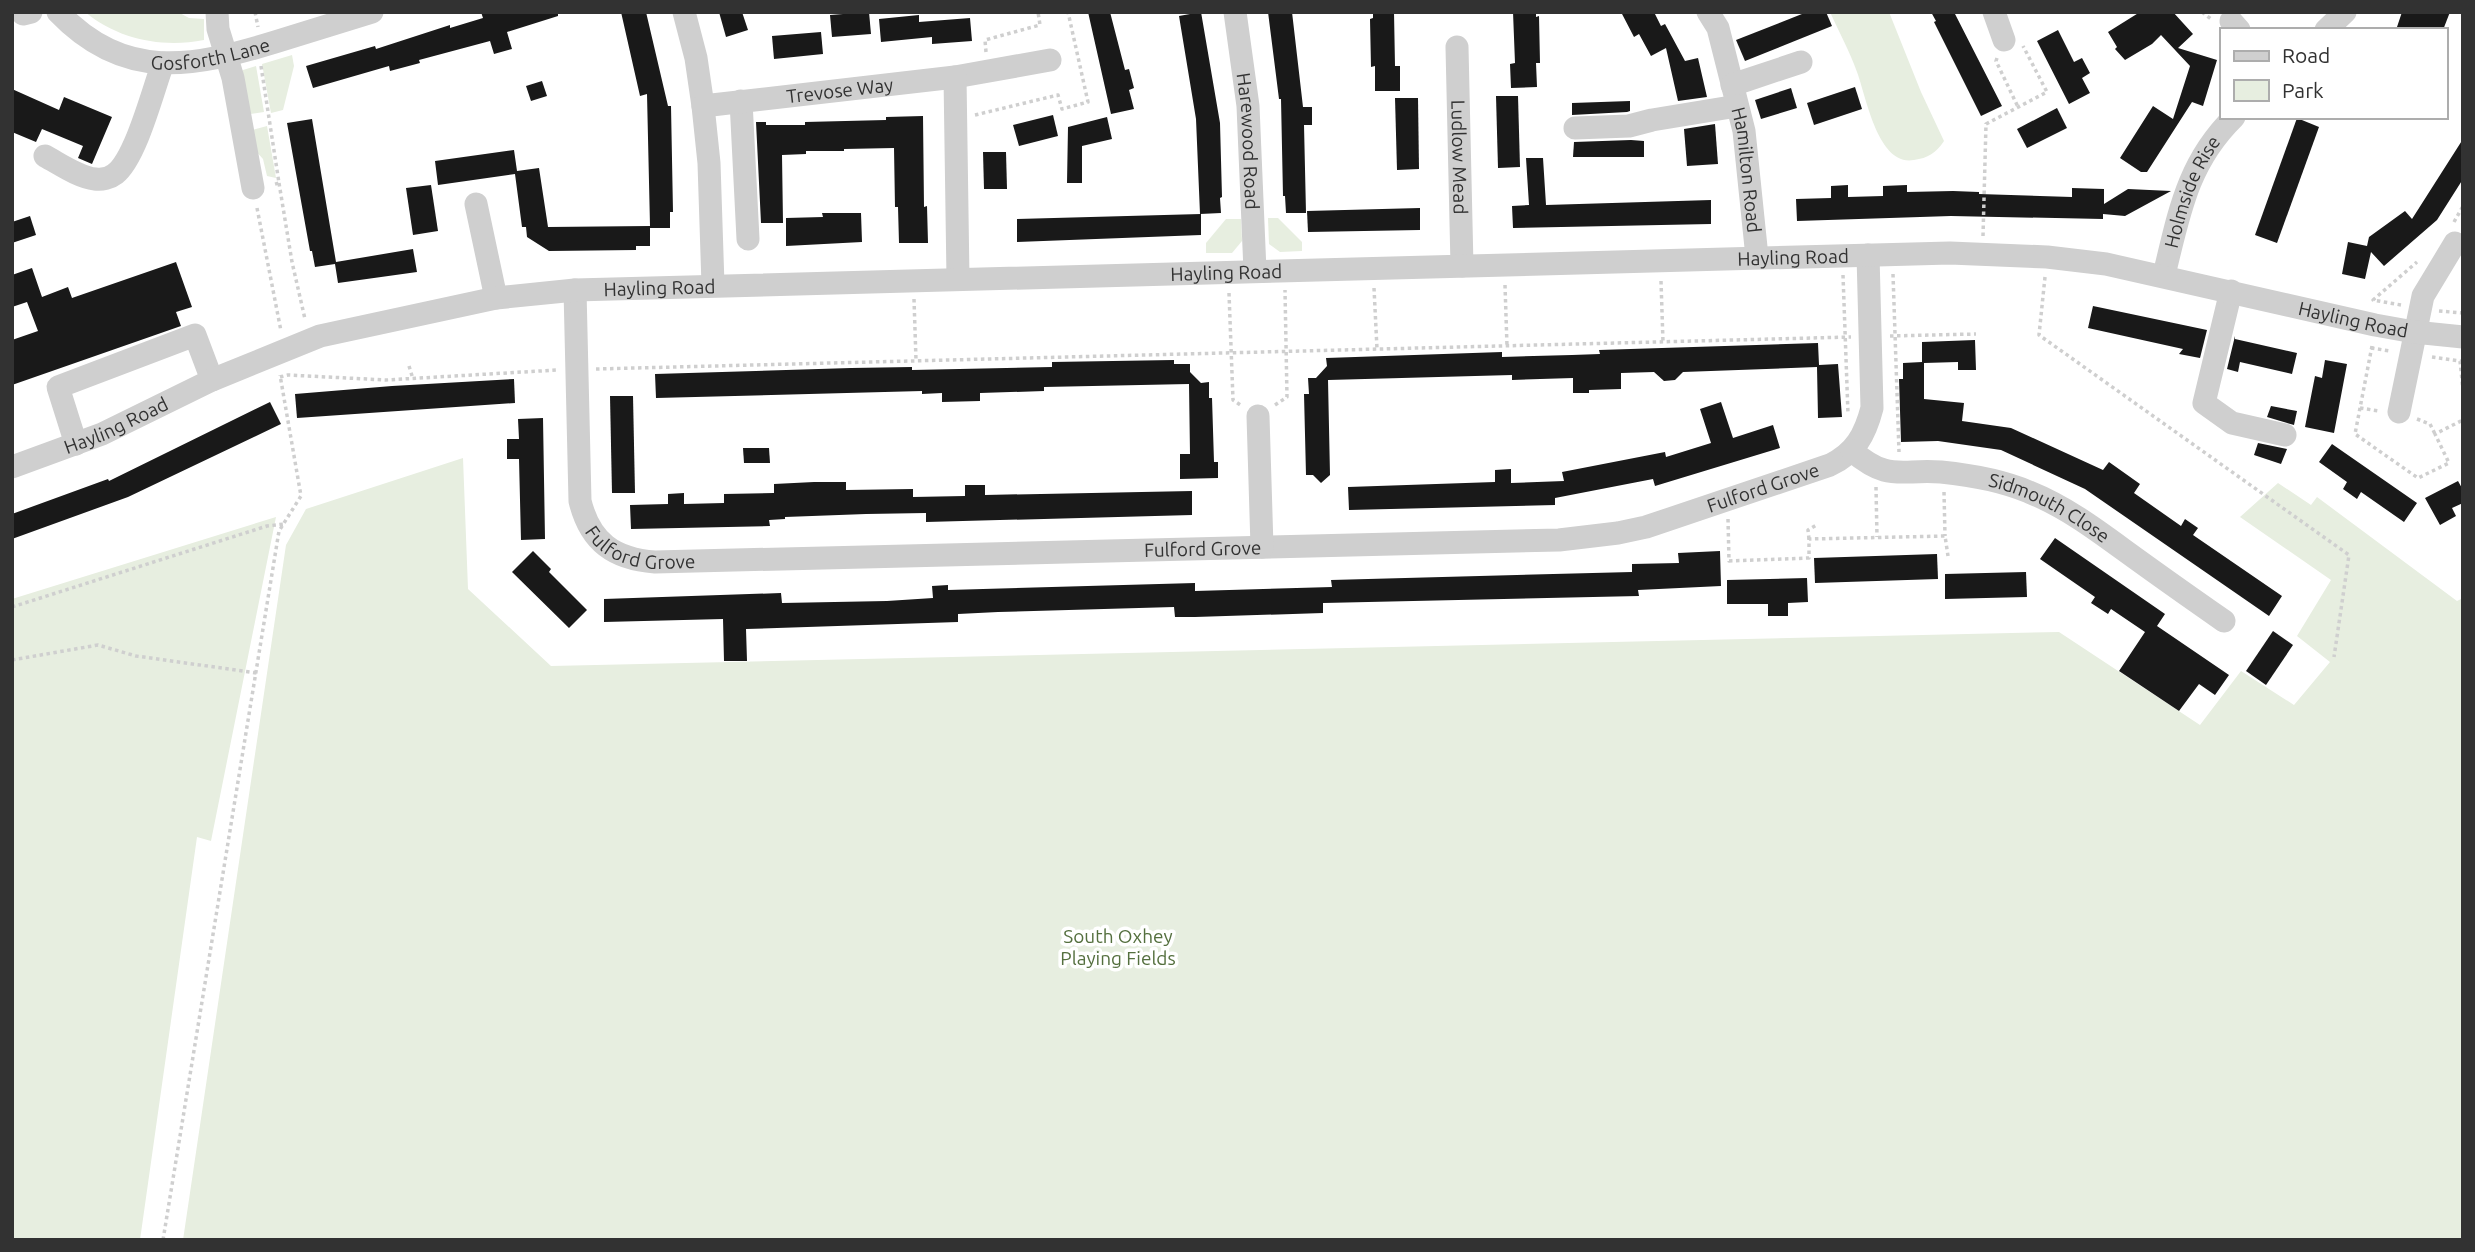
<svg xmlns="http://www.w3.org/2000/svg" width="2475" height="1252" font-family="Ubuntu,sans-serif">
<rect width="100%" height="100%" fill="#fff"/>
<g fill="#e7eee0">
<path d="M 85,12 L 178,12 L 189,18 L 204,19 L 204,40 C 163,48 119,40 85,12 Z"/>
<path d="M 1830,12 L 1889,12 L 1921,92 L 1944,141 C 1936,153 1928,158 1914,160 C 1878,167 1866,96 1857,72 C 1850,52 1839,32 1830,12 Z"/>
<polygon points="292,55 294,66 283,110 271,113 262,64"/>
<polygon points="256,66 264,112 250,114 240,74 243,70"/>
<polygon points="267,126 276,178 267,176 263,159 254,149 249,131"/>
<polygon points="1268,218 1278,218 1302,242 1302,251 1280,252 1269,244"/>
<polygon points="1226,219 1241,219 1242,241 1232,253 1206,253 1206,243"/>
<polygon points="463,458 468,589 551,666 2059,632 2200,725 2241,671 2294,705 2330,662 2297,636 2331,580 2240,517 2278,483 2311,505 2317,497 2457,601 2463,598 2463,1240 183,1240 286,545 306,509"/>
<polygon points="276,517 211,841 197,837 140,1240 12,1240 12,599"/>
</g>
<g fill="#191919">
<polygon points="481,12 558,12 558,16 507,32 512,49 494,54 490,41 419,60 420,63 390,71 389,66 313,88 306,66 375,46 376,49 450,25 450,28 483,18"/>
<polygon points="621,12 646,12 668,106 671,106 673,212 670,212 670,228 650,228 650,246 636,246 636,250 549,251 527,237 526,227 522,227 515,174 438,185 435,161 514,150 517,171 539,168 548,227 650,226 647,94 640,96"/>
<polygon points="719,12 742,12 748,30 726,37"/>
<polygon points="869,12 871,34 832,37 830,15"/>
<polygon points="1088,12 1110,12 1125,70 1129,69 1134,88 1129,90 1134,109 1111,114"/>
<polygon points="1201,12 1220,123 1222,197 1220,198 1221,213 1200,214 1196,119 1179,16"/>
<polygon points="1268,12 1292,12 1303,107 1312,107 1312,125 1304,125 1306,213 1286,213 1285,196 1283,196 1281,99 1279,99"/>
<polygon points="1373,12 1394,12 1395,66 1400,66 1400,91 1375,91 1375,66 1371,67 1370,19 1373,18"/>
<polygon points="1513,12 1536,12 1536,17 1539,16 1540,63 1536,63 1537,87 1511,88 1510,64 1515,63"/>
<polygon points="1621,12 1654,12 1661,26 1665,24 1685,61 1698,58 1707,97 1678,101 1666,48 1651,56 1639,34 1634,37"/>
<polygon points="1807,12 1826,12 1832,26 1745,61 1736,40"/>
<polygon points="1931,12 1954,12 2002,106 1981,116 1934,22 1936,21"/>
<polygon points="2140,12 2173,12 2193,34 2178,48 2217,60 2203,106 2192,102 2147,172 2141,172 2120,158 2153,106 2173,119 2190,66 2161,35 2152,44 2125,60 2115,49 2117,47 2108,32"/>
<polygon points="2402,12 2450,12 2443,30 2396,30"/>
<polygon points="919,15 919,22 970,18 972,41 932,44 932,37 881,42 879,19"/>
<polygon points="2058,30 2074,62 2082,58 2090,73 2082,78 2090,93 2069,104 2037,41"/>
<polygon points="821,32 823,54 774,59 772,36"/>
<polygon points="542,81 547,96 531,101 526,86"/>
<polygon points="1855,87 1862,109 1814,125 1807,103"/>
<polygon points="1791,88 1797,108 1761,119 1755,100"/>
<polygon points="12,89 59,110 64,97 112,117 92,164 78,158 83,146 42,129 36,142 12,132"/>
<polygon points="1496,96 1518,96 1520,167 1498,168"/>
<polygon points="1395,98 1418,98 1419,169 1397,170"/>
<polygon points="1630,101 1630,111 1627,112 1572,115 1572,103"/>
<polygon points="2057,108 2067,128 2027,148 2017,129"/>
<polygon points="1053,115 1058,136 1019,146 1013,125"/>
<polygon points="923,116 924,207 927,206 928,243 899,243 898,207 895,207 894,148 844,149 844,151 806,151 806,154 782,155 783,223 761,223 756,122 766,122 766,125 805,125 805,122 886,120 886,117"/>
<polygon points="1107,117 1112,139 1082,146 1082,183 1067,183 1068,127"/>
<polygon points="2297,118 2319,127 2277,243 2255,235"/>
<polygon points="312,119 336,262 413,249 417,272 338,283 335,264 315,267 312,251 310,251 287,123"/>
<polygon points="1715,124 1718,164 1687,166 1684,129"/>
<polygon points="2463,139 2463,179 2437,220 2384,266 2371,252 2365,279 2342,274 2348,242 2367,246 2369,237 2405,211 2412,219"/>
<polygon points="1631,140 1644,141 1644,157 1573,157 1574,142"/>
<polygon points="983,152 1006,152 1007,189 984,189"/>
<polygon points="1526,158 1543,158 1546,205 1711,200 1711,224 1513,228 1512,206 1529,205"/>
<polygon points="431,185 438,231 413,235 406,188"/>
<polygon points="1848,185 1848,197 1883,196 1883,186 1907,185 1907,192 1953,191 1979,192 1979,194 2072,197 2072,188 2104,189 2104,204 2128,189 2171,191 2125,216 2103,214 2103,219 1951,216 1797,221 1796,199 1831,198 1831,186"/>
<polygon points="1420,208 1420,230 1308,232 1307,211"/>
<polygon points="822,213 861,213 862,242 786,246 786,218 823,217"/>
<polygon points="1201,214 1201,235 1017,242 1017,219"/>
<polygon points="30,216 36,235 12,243 12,222"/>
<polygon points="176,262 192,307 176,312 181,326 12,385 12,340 38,331 27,302 12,307 12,275 32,268 42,297 68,287 72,298"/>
<polygon points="2093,306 2207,330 2200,358 2179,354 2183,349 2088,328"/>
<polygon points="2235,336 2235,339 2297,353 2292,374 2240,362 2238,372 2227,369"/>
<polygon points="1975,340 1976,370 1958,370 1958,362 1924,363 1924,399 1964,403 1962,421 2011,428 2103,470 2109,462 2140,484 2134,493 2181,526 2185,519 2198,528 2193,535 2282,596 2269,616 2085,489 2001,450 1938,441 1901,442 1899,379 1903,379 1903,363 1922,362 1922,342"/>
<polygon points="1818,343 1819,365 1838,364 1842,417 1818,418 1817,367 1683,372 1675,380 1664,381 1654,372 1621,373 1621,389 1589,390 1589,393 1573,393 1573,378 1512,380 1512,375 1328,380 1330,475 1321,483 1313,475 1306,475 1304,394 1309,394 1308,378 1316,378 1327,366 1326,358 1502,352 1502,357 1572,355 1600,354 1599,350"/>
<polygon points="1174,360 1174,364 1190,364 1190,372 1201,383 1209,382 1209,398 1212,398 1214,462 1218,462 1218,478 1180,479 1180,454 1190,454 1189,384 1044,387 1044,391 980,393 980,401 942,402 942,393 922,394 922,391 656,398 655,374 851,368 912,367 912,370 1052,367 1052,362"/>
<polygon points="2325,360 2347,364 2334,433 2305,427 2315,376 2322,378"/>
<polygon points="514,379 515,403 297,418 295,394 392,386"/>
<polygon points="610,396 633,396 635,493 612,493"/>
<polygon points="270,402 281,424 128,497 12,539 12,514 108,479 109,481"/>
<polygon points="1721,402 1733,438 1773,425 1780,448 1655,486 1653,479 1555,498 1555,505 1349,510 1348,487 1495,482 1495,470 1511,469 1511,483 1564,481 1562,472 1665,452 1666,457 1711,443 1700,409"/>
<polygon points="2271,406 2297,411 2294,425 2267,417"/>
<polygon points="543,418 545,539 521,540 519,459 507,459 507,439 519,439 518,419"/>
<polygon points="2258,443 2287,449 2281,464 2254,455"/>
<polygon points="2332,444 2417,503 2404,522 2361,492 2357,499 2343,489 2347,482 2319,462"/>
<polygon points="743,448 769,448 770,463 744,463"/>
<polygon points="2458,481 2463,490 2463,503 2452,508 2456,516 2440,525 2425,498"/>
<polygon points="814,482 846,482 846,490 913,489 913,497 965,496 965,485 985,485 985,495 1192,491 1192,515 926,522 926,513 866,514 785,517 785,519 769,520 770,526 631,529 630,505 668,504 668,494 684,493 684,504 724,503 724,494 774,493 774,484"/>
<polygon points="2055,538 2165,614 2157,626 2229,675 2215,695 2199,684 2179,711 2119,671 2145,632 2111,609 2108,614 2091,603 2095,597 2040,559"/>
<polygon points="533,551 551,569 549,572 587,610 569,628 512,572"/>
<polygon points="1720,551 1721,586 1638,590 1639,596 1323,603 1323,613 1195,617 1175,617 1174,607 998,612 958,614 958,622 746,629 747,661 724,661 723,619 604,622 604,599 781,593 782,603 887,601 933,598 932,586 948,585 948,590 1195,583 1195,591 1332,587 1331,580 1632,572 1632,564 1679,563 1678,553"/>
<polygon points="1937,554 1938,579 1815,583 1814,558"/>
<polygon points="2026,572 2027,597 1945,599 1945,574"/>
<polygon points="1807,578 1808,602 1788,603 1788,616 1768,616 1768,604 1727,604 1727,580"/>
<polygon points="2273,631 2293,645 2266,685 2246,671"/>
</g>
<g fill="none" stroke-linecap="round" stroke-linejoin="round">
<g stroke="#cfcfcf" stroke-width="3.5" stroke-dasharray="3.5 3.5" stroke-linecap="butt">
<polyline points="255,12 258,27"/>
<polyline points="2202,12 2211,19"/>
<polyline points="986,52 985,40 1040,25 1038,12"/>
<polyline points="1997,58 1996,61 2018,107"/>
<polyline points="261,66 279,183 272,185"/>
<polyline points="975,115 1058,95 1062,109 1088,102 1068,12"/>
<polyline points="279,183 292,262 305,319"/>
<polyline points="257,208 281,331"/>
<polyline points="2454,222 2463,206"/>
<polyline points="1983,236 1986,124 2047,92 2023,46"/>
<polyline points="1893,274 1899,452"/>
<polyline points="1843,275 1848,414"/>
<polyline points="2045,277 2039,335 2349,555 2334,657"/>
<polyline points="1661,281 1663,342"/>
<polyline points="1505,285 1507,346"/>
<polyline points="1374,288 1377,349"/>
<polyline points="1229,293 1233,400 1242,406"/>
<polyline points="914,299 916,360"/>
<polyline points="2401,305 2373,300 2417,262"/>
<polyline points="2439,311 2463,313"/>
<polyline points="1890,336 1976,334"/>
<polyline points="2372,346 2355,434 2418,478 2449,463 2435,434 2463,420"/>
<polyline points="2371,348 2390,351"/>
<polyline points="2432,357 2460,361 2463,390"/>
<polyline points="409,366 413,379"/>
<polyline points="596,369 1851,337"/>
<polyline points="280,377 288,375 386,380 557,370"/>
<polyline points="1275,405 1287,397 1285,290"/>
<polyline points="2360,408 2379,411"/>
<polyline points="2417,419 2430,424 2435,434"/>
<polyline points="1876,487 1877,537"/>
<polyline points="1944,492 1945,536"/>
<polyline points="1728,519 1729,561 1809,558 1809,539 1945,536 1948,556"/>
<polyline points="1809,539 1808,530 1818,524"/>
<polyline points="12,607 267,526 284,524"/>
<polyline points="12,660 98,645 136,656 257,673"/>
<polyline points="163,1240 279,531 301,496 280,375"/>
</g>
<g stroke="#cfcfcf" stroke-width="23">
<path id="s1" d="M 58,12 C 125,82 193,67 275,42 C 308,32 340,22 372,12"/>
<polyline points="217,12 218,29 233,78 253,188"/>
<polyline points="684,12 696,58 703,106"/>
<path id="s2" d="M 1235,12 L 1248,106 L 1255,271"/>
<path id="s3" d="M 1708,12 L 1718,28 L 1744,131 L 1757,257"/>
<polyline points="1994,12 2004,40"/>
<polyline points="23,14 31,12"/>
<polyline points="2231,21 2239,30"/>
<polyline points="2326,30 2345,12"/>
<path id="s4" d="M 1457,47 L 1462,266"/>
<polyline points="955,77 1050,60"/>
<polyline points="1732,85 1801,62"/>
<polyline points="741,101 748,239"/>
<polyline points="1575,128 1629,126 1652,120 1737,106"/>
<path d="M 45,156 C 60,164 78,177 95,179 C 102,180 110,178 115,174 C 136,158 153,90 163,63"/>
<polyline points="476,204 496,298"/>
<path id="s5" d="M 2164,275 C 2179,214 2187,163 2234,117"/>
<path id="s6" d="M 713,285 L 709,163 L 703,106 L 955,77 L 958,279"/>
<path id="s7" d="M 575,290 L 580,501 C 590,542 614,559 655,562 L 1559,540 L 1618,533 L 1646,527 L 1830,465 C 1855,453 1865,435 1872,408 L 1868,255"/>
<polyline points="2231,291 2204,403 2232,423 2285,435"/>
<polyline points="2399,412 2423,296 2455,243"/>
<polyline points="1258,416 1262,547"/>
<polyline points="76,444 58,387 195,335 212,380"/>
<path id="s8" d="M 1852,451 C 1889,482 1899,469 1941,472 C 1971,475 2001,480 2029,492 C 2064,506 2094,528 2124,550 C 2157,574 2191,598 2224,621"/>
<path id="s9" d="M 12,467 L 102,434 L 212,380 L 320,336 L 496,298 L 575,290 L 1950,253 L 2047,257 L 2106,264 L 2375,325 L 2414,332 L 2463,337"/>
</g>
</g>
<g text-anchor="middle" stroke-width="7" stroke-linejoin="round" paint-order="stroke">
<g font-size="19" fill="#323232" stroke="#fff">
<text dy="7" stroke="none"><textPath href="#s1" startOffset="168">Gosforth Lane</textPath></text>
<text dy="7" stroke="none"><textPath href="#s6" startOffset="317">Trevose Way</textPath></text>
<text dy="7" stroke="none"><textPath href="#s2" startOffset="130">Harewood Road</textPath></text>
<text dy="7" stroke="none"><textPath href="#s4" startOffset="110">Ludlow Mead</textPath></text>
<text dy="7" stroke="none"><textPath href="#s3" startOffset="164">Hamilton Road</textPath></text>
<text dy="7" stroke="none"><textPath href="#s5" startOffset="88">Holmside Rise</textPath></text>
<text dy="7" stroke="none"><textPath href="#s9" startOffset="1813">Hayling Road</textPath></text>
<text dy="7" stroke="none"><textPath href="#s9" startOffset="1246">Hayling Road</textPath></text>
<text dy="7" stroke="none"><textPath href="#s9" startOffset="679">Hayling Road</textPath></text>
<text dy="7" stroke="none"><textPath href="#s9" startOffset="2380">Hayling Road</textPath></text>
<text dy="7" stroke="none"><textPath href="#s9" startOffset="112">Hayling Road</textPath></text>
<text dy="7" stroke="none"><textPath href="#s7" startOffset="1432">Fulford Grove</textPath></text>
<text dy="7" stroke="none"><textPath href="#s8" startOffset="210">Sidmouth Close</textPath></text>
<text dy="7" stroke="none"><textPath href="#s7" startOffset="298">Fulford Grove</textPath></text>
<text dy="7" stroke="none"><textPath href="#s7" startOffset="864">Fulford Grove</textPath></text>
</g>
<g font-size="19" fill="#546f3e" stroke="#fff">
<text x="1118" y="943">South Oxhey<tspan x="1118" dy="22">Playing Fields</tspan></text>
</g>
</g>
<rect width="2475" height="1252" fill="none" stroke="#323232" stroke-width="28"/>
<rect x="2220" y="28" width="228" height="91" fill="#ffffff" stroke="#adadad" stroke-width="2"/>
<rect x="2234" y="51" width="35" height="10" fill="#cfcfcf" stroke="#adadad" stroke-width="2"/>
<text x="2282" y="63" font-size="21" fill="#323232">Road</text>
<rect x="2234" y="80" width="35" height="21" fill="#e7eee0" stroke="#adadad" stroke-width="2"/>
<text x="2282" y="98" font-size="21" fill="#323232">Park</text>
</svg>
